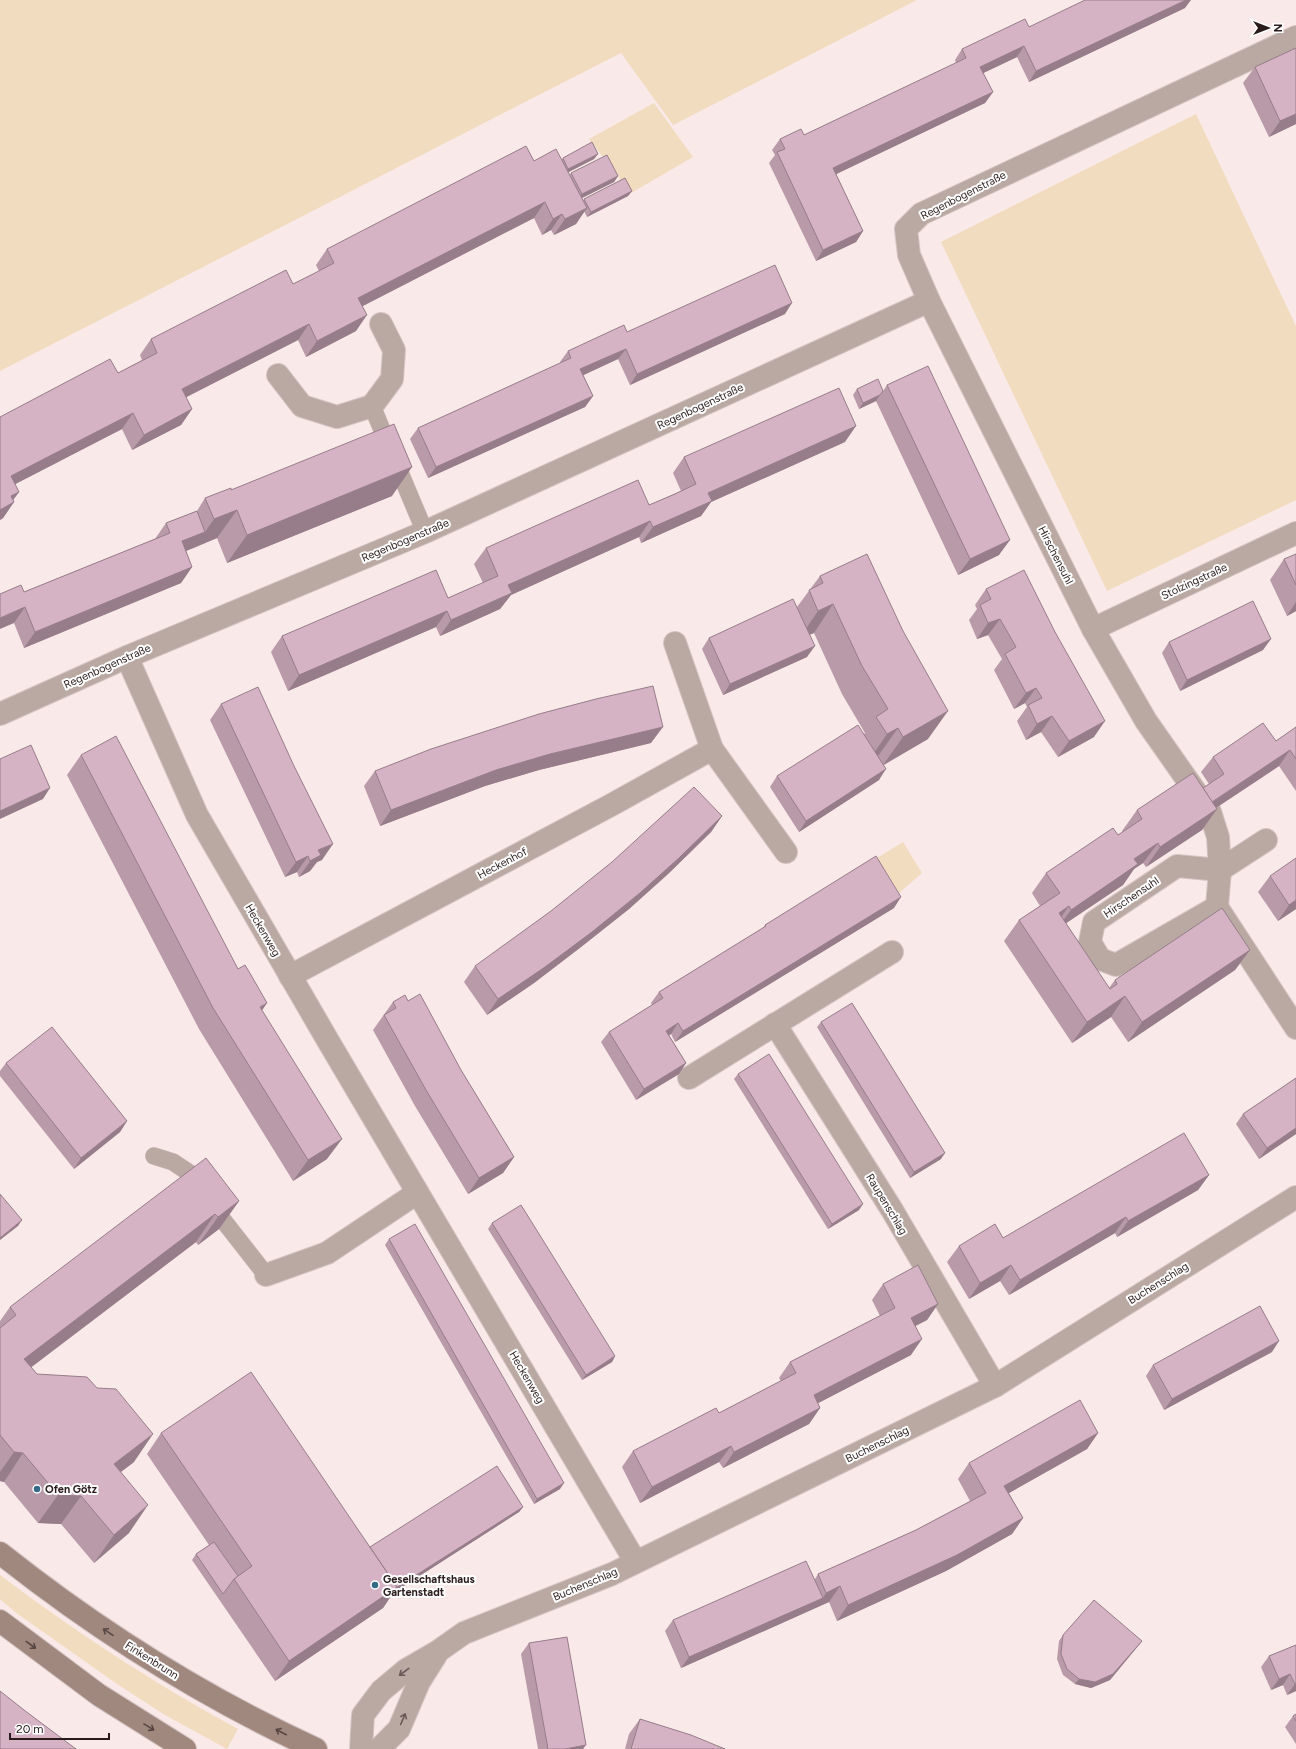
<svg xmlns="http://www.w3.org/2000/svg" width="1296" height="1749" font-family="Figtree,sans-serif">
<rect width="100%" height="100%" fill="#fae9e9"/>
<g fill="#f2dcbf">
<polygon points="0,0 917,0 673,125 621,53 0,371"/>
<polygon points="654,103 693,157 631,193 589,139"/>
<polygon points="1196,114 1296,326 1296,500 1107,591 941,242"/>
<polygon points="903,842 922,873 899,893 877,858"/>
<path d="M 0,1575 C 77,1633 153,1683 238,1729 L 227,1749 L 165,1715 L 117,1684 L 15,1612 L 0,1599 Z"/>
</g>
<g fill="none" stroke-linecap="round" stroke-linejoin="round">
<g stroke="#d4c4c4" stroke-width="18">
<g id="lane">
<polyline points="372,406 425,532"/>
<polyline points="154,1156 173,1162 194,1176 223,1220 266,1275"/>
</g>
</g>
<g stroke="#d4c4c4" stroke-width="24">
<g id="street">
<polyline points="929,301 1093,629 1146,721 1200,798"/>
<polyline points="278,375 302,406 337,417 372,406 392,379 394,350 381,324"/>
<polyline points="1093,629 1296,533"/>
<polyline points="675,643 712,749 786,852"/>
<polyline points="127,657 197,815 327,1039 635,1561"/>
<polyline points="0,714 127,657 425,532 929,301 909,255 906,229 921,214 1296,37"/>
<polyline points="1210,812 1218,837 1220,870 1217,907 1296,1028"/>
<polyline points="1217,907 1116,965 1100,959 1090,942 1094,922 1177,866 1220,870 1266,840"/>
<polyline points="290,976 613,804 712,749"/>
<polyline points="775,1024 892,1210 995,1386"/>
<polyline points="689,1078 892,952"/>
<polyline points="266,1275 327,1253 417,1193"/>
<polyline points="361,1749 363,1715 381,1691 406,1670 437,1652 464,1633 612,1574 995,1386 1296,1197"/>
<polyline points="379,1749 399,1729 419,1682 436,1655"/>
</g>
</g>
<g stroke="#d4c4c4" stroke-width="24">
<g id="secondary">
<path d="M 0,1553 C 97,1630 203,1697 316,1749"/>
<polyline points="0,1621 99,1695 185,1749"/>
</g>
</g>
<use href="#lane" stroke="#baa9a2" stroke-width="17"/>
<use href="#street" stroke="#baa9a2" stroke-width="22"/>
<use href="#secondary" stroke="#a0887e" stroke-width="22"/>
</g>
<g fill="#b89aa9">
<polygon points="1185,8 1029,82 1017,57 983,73 993,92 985,103 836,174 863,231 856,242 816,261 769,163 775,155 772,150 780,139 804,135 956,63 955,60 962,49 1029,27"/>
<polygon points="1296,48 1296,124 1269,137 1243,83 1255,67"/>
<polygon points="598,154 594,159 568,172 570,175 571,173 618,176 614,182 582,198 583,201 584,199 632,191 628,196 587,217 584,211 576,224 554,235 551,230 542,235 534,218 363,306 356,331 306,357 298,340 186,397 192,409 181,425 132,450 122,429 15,484 19,492 13,500 14,502 3,518 0,520 0,417 118,373 142,360 140,355 151,339 293,284 319,271 316,265 327,249 534,161 562,159 563,158"/>
<polygon points="785,314 630,385 618,359 583,375 593,396 585,407 428,478 410,439 418,428 561,363 560,362 568,351 627,332"/>
<polygon points="887,385 999,555 958,575 876,401 859,409 853,395 857,389 883,391"/>
<polygon points="845,442 711,502 701,516 641,543 639,537 511,595 500,609 440,636 436,627 288,691 271,652 282,636 448,598 483,583 474,564 486,548 649,505 681,491 673,473 684,457"/>
<polygon points="231,490 392,496 227,563 217,538 194,548 186,551 192,567 181,583 24,648 14,623 24,592 155,539 166,523 197,511 205,498"/>
<polygon points="1296,554 1296,611 1287,616 1270,580 1284,559"/>
<polygon points="820,576 928,739 884,765 879,780 799,832 770,787 777,776 864,734 865,733 842,694 814,633 809,635 807,657 723,695 702,649 709,638 797,607"/>
<polygon points="986,589 1094,737 1058,757 1041,732 1026,740 1017,721 1027,707 1025,703 1014,709 994,670 1002,659 988,635 977,639 969,620 977,609 975,605"/>
<polygon points="1169,642 1263,650 1180,691 1162,653"/>
<polygon points="221,704 322,860 317,862 310,871 299,877 297,872 285,877 210,720"/>
<polygon points="1296,727 1296,791 1279,766 1216,808 1202,830 1146,867 1143,863 1134,869 1123,885 1066,923 1109,988 1115,980 1250,950 1235,970 1128,1042 1111,1017 1072,1043 1004,941 1019,920 1040,906 1032,893 1046,873 1123,832 1122,831 1137,810 1203,788 1209,784 1201,772 1213,757 1276,741"/>
<polygon points="651,743 539,770 485,786 380,826 364,786 375,771"/>
<polygon points="81,755 238,969 262,1011 327,1159 293,1181 199,1029 67,775"/>
<polygon points="722,816 711,832 668,874 629,909 581,947 534,983 487,1015 464,982 475,966"/>
<polygon points="1270,876 1296,909 1278,921 1258,892"/>
<polygon points="894,908 675,1042 671,1034 669,1035 686,1063 679,1074 636,1100 601,1042 609,1032 652,1005 651,1003 659,992 763,928 765,925"/>
<polygon points="408,1001 461,1070 514,1157 503,1173 468,1194 415,1106 373,1030 393,1002"/>
<polygon points="821,1022 941,1159 910,1178 817,1027"/>
<polygon points="6,1063 127,1121 120,1132 74,1169 0,1076 0,1071"/>
<polygon points="738,1074 859,1210 828,1229 734,1079"/>
<polygon points="1296,1078 1296,1134 1259,1159 1236,1124 1243,1114"/>
<polygon points="1209,1175 1198,1190 1117,1237 1115,1233 1009,1295 1000,1281 969,1299 947,1262 959,1246 1003,1238"/>
<polygon points="239,1201 219,1229 198,1245 196,1242 31,1367 37,1374 134,1462 121,1472 129,1533 94,1563 61,1524 38,1523 4,1482 0,1481 0,1321 10,1307"/>
<polygon points="492,1223 615,1356 612,1362 582,1380 488,1229"/>
<polygon points="389,1239 560,1489 534,1504 385,1245"/>
<polygon points="883,1284 938,1304 927,1320 915,1326 911,1355 818,1403 820,1408 809,1424 723,1468 719,1462 640,1503 622,1467 633,1451 719,1413 781,1381 779,1378 790,1362 880,1316 872,1300"/>
<polygon points="1272,1352 1164,1410 1146,1376 1153,1365"/>
<polygon points="161,1433 370,1547 523,1507 519,1512 393,1593 383,1608 275,1681 192,1560 196,1554 209,1545 147,1454"/>
<polygon points="1098,1433 1087,1449 1009,1493 1023,1518 1012,1534 946,1571 837,1621 829,1602 681,1668 665,1631 673,1620 815,1579 818,1574 916,1530 970,1501 958,1479 969,1463"/>
<polygon points="1063,1635 1142,1641 1138,1646 1110,1680 1091,1688 1075,1684 1063,1675 1057,1659 1059,1641"/>
<polygon points="529,1643 583,1749 538,1749 521,1654"/>
<polygon points="1296,1645 1296,1691 1287,1695 1283,1685 1271,1690 1261,1667 1269,1656"/>
<polygon points="1296,1714 1296,1744 1285,1727 1293,1716"/>
<polygon points="640,1719 725,1749 625,1749 629,1734"/>
</g>
<g fill="#967d89">
<polygon points="1186,0 1191,0 1185,8 1029,82 1036,71"/>
<polygon points="1024,46 1017,57 973,78 980,67"/>
<polygon points="993,92 985,103 826,179 833,168"/>
<polygon points="1296,114 1296,124 1269,137 1280,121"/>
<polygon points="598,154 594,159 565,174 568,169"/>
<polygon points="618,176 614,182 578,200 582,194"/>
<polygon points="632,191 628,196 587,217 591,212"/>
<polygon points="545,202 534,218 347,314 358,298"/>
<polygon points="587,208 576,224 554,235 565,219"/>
<polygon points="562,214 551,230 542,235 553,219"/>
<polygon points="863,231 856,242 816,261 823,250"/>
<polygon points="792,303 785,314 630,385 637,374"/>
<polygon points="367,315 356,331 306,357 317,341"/>
<polygon points="309,324 298,340 171,405 182,389"/>
<polygon points="626,349 618,359 573,380 580,369"/>
<polygon points="880,395 876,401 859,409 863,403"/>
<polygon points="593,396 585,407 428,478 436,467"/>
<polygon points="192,409 181,425 132,450 144,435"/>
<polygon points="133,413 122,429 0,492 11,476"/>
<polygon points="856,426 845,442 711,502 701,516 641,543 653,527 708,493"/>
<polygon points="412,467 392,496 227,563 247,535"/>
<polygon points="19,492 10,504 14,502 3,518 0,520 0,510 11,496"/>
<polygon points="237,510 217,538 171,557 182,541 205,532 214,519"/>
<polygon points="650,521 639,537 511,595 500,609 440,636 451,620 508,585"/>
<polygon points="1010,540 999,555 958,575 970,559"/>
<polygon points="192,567 181,583 24,648 35,632"/>
<polygon points="1296,602 1296,611 1287,616"/>
<polygon points="833,604 814,633 799,639 818,611"/>
<polygon points="25,607 14,623 0,629 0,618"/>
<polygon points="447,611 436,627 288,691 299,675"/>
<polygon points="1000,619 988,635 977,639 988,623"/>
<polygon points="1271,639 1263,650 1180,691 1187,680"/>
<polygon points="815,646 807,657 723,695 730,684"/>
<polygon points="1036,688 1025,703 1014,709 1026,693"/>
<polygon points="948,711 928,739 883,765 903,737"/>
<polygon points="1052,716 1041,732 1026,740 1037,724"/>
<polygon points="1105,721 1094,737 1058,757 1069,741"/>
<polygon points="663,727 651,743 539,770 485,786 380,826 391,810 496,770 550,754"/>
<polygon points="898,728 878,756 867,763 887,734"/>
<polygon points="1290,750 1279,766 1196,821 1208,805"/>
<polygon points="886,769 879,780 799,832 806,821"/>
<polygon points="50,788 43,799 0,819 0,811"/>
<polygon points="1217,809 1202,830 1146,867 1160,847"/>
<polygon points="722,816 711,832 668,874 629,909 581,947 534,983 487,1015 498,999"/>
<polygon points="1158,843 1143,863 1134,869 1123,885 1056,930 1071,910 1134,859"/>
<polygon points="333,844 322,860 317,862 310,871 299,877 318,850"/>
<polygon points="308,856 297,872 285,877 296,862"/>
<polygon points="901,897 894,908 675,1042 683,1031"/>
<polygon points="1296,900 1296,909 1278,921 1289,905"/>
<polygon points="1069,906 1054,927 1059,913"/>
<polygon points="1250,950 1235,970 1128,1042 1142,1022"/>
<polygon points="1125,996 1111,1017 1072,1043 1087,1022"/>
<polygon points="267,1003 253,1024 260,1007"/>
<polygon points="678,1023 671,1034 659,1042 666,1031"/>
<polygon points="686,1063 679,1074 636,1100 644,1089"/>
<polygon points="127,1121 120,1132 74,1169 81,1158"/>
<polygon points="1296,1128 1296,1134 1259,1159 1267,1148"/>
<polygon points="342,1139 327,1159 293,1181 308,1160"/>
<polygon points="945,1153 941,1159 910,1178 914,1172"/>
<polygon points="514,1157 503,1173 468,1194 479,1178"/>
<polygon points="1209,1175 1198,1190 1117,1237 1128,1221"/>
<polygon points="239,1201 219,1229 198,1245 218,1217"/>
<polygon points="863,1204 859,1210 828,1229 832,1224"/>
<polygon points="215,1214 196,1242 4,1388 24,1359"/>
<polygon points="1126,1217 1115,1233 1009,1295 1020,1280"/>
<polygon points="22,1220 18,1226 0,1240 0,1238"/>
<polygon points="1011,1265 1000,1281 969,1299 980,1283"/>
<polygon points="938,1304 927,1320 900,1334 911,1318"/>
<polygon points="922,1339 911,1355 803,1411 814,1395"/>
<polygon points="1279,1341 1272,1352 1164,1410 1172,1399"/>
<polygon points="615,1356 612,1362 582,1380 586,1375"/>
<polygon points="820,1408 809,1424 723,1468 734,1452"/>
<polygon points="1098,1433 1087,1449 993,1502 1004,1486"/>
<polygon points="153,1434 134,1462 94,1492 114,1464"/>
<polygon points="731,1446 719,1462 640,1503 652,1487"/>
<polygon points="14,1452 23,1453 4,1482 0,1481 0,1472"/>
<polygon points="564,1483 560,1489 534,1504 537,1499"/>
<polygon points="58,1495 81,1496 61,1524 38,1523"/>
<polygon points="148,1505 129,1533 94,1563 114,1535"/>
<polygon points="523,1507 519,1512 393,1593 383,1608 275,1681 289,1661 383,1596"/>
<polygon points="1023,1518 1012,1534 946,1571 837,1621 848,1605"/>
<polygon points="840,1586 829,1602 681,1668 689,1657 823,1598 826,1593"/>
<polygon points="1142,1641 1138,1646 1110,1680 1091,1688 1075,1684 1079,1679"/>
<polygon points="1290,1674 1283,1685 1271,1690 1279,1679"/>
<polygon points="1296,1683 1296,1691 1287,1695 1295,1684"/>
<polygon points="586,1745 583,1749 565,1749"/>
</g>
<g fill="#d6b3c4" stroke="#967d89">
<polygon points="1085,0 1186,0 1036,71 1024,46 980,67 993,92 833,168 863,231 823,250 777,152 785,149 780,139 801,129 804,135 966,58 962,49 1025,19 1029,27"/>
<polygon points="1296,48 1296,114 1280,121 1255,67"/>
<polygon points="592,142 598,154 568,169 563,158"/>
<polygon points="526,146 534,161 556,149 587,208 565,219 562,214 553,219 545,202 358,298 367,315 317,341 309,324 182,389 192,409 144,435 133,413 11,476 19,492 11,496 14,502 0,510 0,417 110,359 118,373 157,353 151,339 286,270 293,284 313,274 334,263 327,249"/>
<polygon points="607,155 618,176 582,194 571,173"/>
<polygon points="625,178 632,191 591,212 584,199"/>
<polygon points="775,265 792,303 637,374 626,349 605,358 580,369 593,396 436,467 418,428 571,358 568,351 624,325 627,332"/>
<polygon points="928,366 1010,540 970,559 887,385"/>
<polygon points="878,379 883,391 880,395 863,403 857,389"/>
<polygon points="839,388 856,426 708,493 712,501 653,527 650,521 508,585 512,593 451,620 447,611 299,675 282,636 436,570 448,598 498,576 486,548 638,480 649,505 675,494 696,484 684,457"/>
<polygon points="394,424 412,467 247,535 237,510 214,519 205,498 231,488 231,490"/>
<polygon points="197,511 205,532 182,541 192,567 35,632 25,607 0,618 0,594 21,585 24,592 170,533 166,523"/>
<polygon points="867,554 903,631 948,711 903,737 898,728 887,734 876,717 888,709 862,666 833,604 818,611 809,590 823,583 820,576"/>
<polygon points="1296,554 1296,585 1284,559"/>
<polygon points="1024,570 1055,632 1105,721 1069,741 1052,716 1037,724 1028,705 1042,698 1036,688 1026,693 1005,654 1016,647 1000,619 988,623 980,605 991,599 986,589"/>
<polygon points="793,599 815,646 730,684 709,638"/>
<polygon points="1253,601 1271,639 1187,680 1169,642"/>
<polygon points="653,686 663,727 550,754 496,770 391,810 375,771 431,749 539,714 596,699"/>
<polygon points="258,687 294,766 333,844 318,850 321,855 310,861 308,856 296,862 221,704"/>
<polygon points="1263,723 1276,741 1296,727 1296,759 1290,750 1212,802 1203,788 1224,774 1213,757"/>
<polygon points="858,725 886,769 806,821 777,776"/>
<polygon points="116,736 238,969 245,965 251,975 267,1003 260,1007 342,1139 308,1160 213,1008 81,755"/>
<polygon points="31,745 50,788 0,811 0,759"/>
<polygon points="1193,773 1217,809 1160,847 1158,843 1134,859 1138,864 1071,910 1069,906 1059,913 1110,989 1117,984 1115,980 1222,908 1250,950 1142,1022 1125,996 1087,1022 1019,920 1060,893 1046,873 1113,828 1118,835 1142,819 1137,810"/>
<polygon points="694,787 722,816 679,858 640,893 592,932 545,967 498,999 475,966 551,911 612,862"/>
<polygon points="876,856 901,897 683,1031 678,1023 666,1031 686,1063 644,1089 609,1032 663,998 659,992 766,926 765,925"/>
<polygon points="1296,858 1296,900 1289,905 1270,876"/>
<polygon points="420,994 461,1070 514,1157 479,1178 426,1090 384,1015 396,1008 393,1002 405,995 408,1001"/>
<polygon points="852,1003 945,1153 914,1172 821,1022"/>
<polygon points="52,1027 127,1121 81,1158 6,1063"/>
<polygon points="769,1054 863,1204 832,1224 738,1074"/>
<polygon points="1296,1078 1296,1128 1267,1148 1243,1114"/>
<polygon points="1184,1133 1209,1175 1128,1221 1126,1217 1020,1280 1011,1265 980,1283 959,1246 995,1224 1003,1238"/>
<polygon points="206,1158 239,1201 218,1217 215,1214 24,1359 37,1374 87,1377 97,1388 116,1389 153,1434 114,1464 148,1505 114,1535 81,1496 58,1495 23,1453 14,1452 0,1435 0,1328 16,1315 10,1307"/>
<polygon points="0,1194 22,1220 0,1238"/>
<polygon points="521,1205 615,1356 586,1375 492,1223"/>
<polygon points="415,1224 564,1483 537,1499 389,1239"/>
<polygon points="918,1265 938,1304 911,1318 922,1339 814,1395 820,1408 734,1452 731,1446 652,1487 633,1451 716,1408 719,1413 796,1373 790,1362 895,1308 883,1284"/>
<polygon points="1260,1306 1279,1341 1172,1399 1153,1365"/>
<polygon points="251,1372 397,1587 289,1661 234,1579 252,1566 161,1433"/>
<polygon points="1080,1400 1098,1433 1004,1486 1023,1518 957,1555 848,1605 840,1586 826,1593 818,1574 916,1530 986,1493 969,1463"/>
<polygon points="497,1466 523,1507 396,1588 397,1587 370,1547"/>
<polygon points="214,1542 238,1576 234,1579 223,1594 196,1554"/>
<polygon points="806,1561 823,1598 689,1657 673,1620"/>
<polygon points="1094,1600 1142,1641 1113,1674 1095,1682 1079,1679 1067,1669 1061,1654 1063,1635"/>
<polygon points="567,1637 586,1745 565,1749 548,1749 529,1643"/>
<polygon points="1296,1645 1296,1683 1295,1684 1290,1674 1279,1679 1269,1656"/>
<polygon points="0,1691 24,1710 76,1749 0,1749"/>
<polygon points="1296,1714 1296,1721 1293,1716"/>
<polygon points="640,1719 691,1735 725,1749 631,1749"/>
</g>
<defs><path id="oneway-shaft" d="M-6 0H5M1.5-3L5.5 0L1.5 3" fill="none" stroke-width="1.6" stroke-linecap="round" stroke-linejoin="round"/></defs>
<g stroke="#594643">
<use href="#oneway-shaft" transform="translate(108 1632) rotate(-146)"/>
<use href="#oneway-shaft" transform="translate(31 1645) rotate(37)"/>
<use href="#oneway-shaft" transform="translate(149 1727) rotate(32)"/>
<use href="#oneway-shaft" transform="translate(281 1732) rotate(-153)"/>
</g>
<g stroke="#6a5a58">
<use href="#oneway-shaft" transform="translate(404 1672) rotate(143)"/>
<use href="#oneway-shaft" transform="translate(403 1719) rotate(-67)"/>
</g>
<g fill="#346a85" stroke="#fff" stroke-width="1.5">
<circle cx="37" cy="1489" r="4"/>
<circle cx="375" cy="1585" r="4"/>
</g>
<g text-anchor="middle" stroke-width="4" stroke-linejoin="round" paint-order="stroke">
<g font-size="11" fill="#291a1b" stroke="#fff">
<text transform="translate(963 195) rotate(-27)" y="4">Regenbogenstraße</text>
<text transform="translate(700 406) rotate(-25)" y="4">Regenbogenstraße</text>
<text transform="translate(405 540) rotate(-23)" y="4">Regenbogenstraße</text>
<text transform="translate(1056 555) rotate(63)" y="4">Hirschensuhl</text>
<text transform="translate(1194 581) rotate(-25)" y="4">Stolzingstraße</text>
<text transform="translate(107 666) rotate(-24)" y="4">Regenbogenstraße</text>
<text transform="translate(502 863) rotate(-28)" y="4">Heckenhof</text>
<text transform="translate(1131 897) rotate(-34)" y="4">Hirschensuhl</text>
<text transform="translate(263 930) rotate(60)" y="4">Heckenweg</text>
<text transform="translate(887 1204) rotate(59)" y="4">Raupenschlag</text>
<text transform="translate(1158 1283) rotate(-32)" y="4">Buchenschlag</text>
<text transform="translate(527 1377) rotate(60)" y="4">Heckenweg</text>
<text transform="translate(877 1444) rotate(-26)" y="4">Buchenschlag</text>
<text transform="translate(585 1584) rotate(-23)" y="4">Buchenschlag</text>
<text transform="translate(152 1660) rotate(32)" y="4">Finkenbrunn</text>
</g>
<g font-size="11" font-weight="bold" fill="#291a1b" stroke="#fff" text-anchor="start">
<text x="45" y="1493">Ofen Götz</text>
<text x="383" y="1583">Gesellschaftshaus<tspan x="383" dy="13">Gartenstadt</tspan></text>
</g>
</g>
<g transform="translate(1268 28) rotate(90)" stroke="#ffffff" stroke-width="3" paint-order="stroke">
<path d="M0-3L7 15L0 10L-7 15Z" fill="#291a1b"/>
<text y="-6" font-size="11" font-weight="bold" text-anchor="middle" fill="#291a1b">N</text>
</g>
<path d="M10 1733v6h99v-6" fill="none" stroke="#291a1b" stroke-width="2"/>
<text x="16" y="1733" font-size="12" fill="#291a1b" stroke="#ffffff" stroke-width="3" paint-order="stroke">20 m</text>
</svg>
